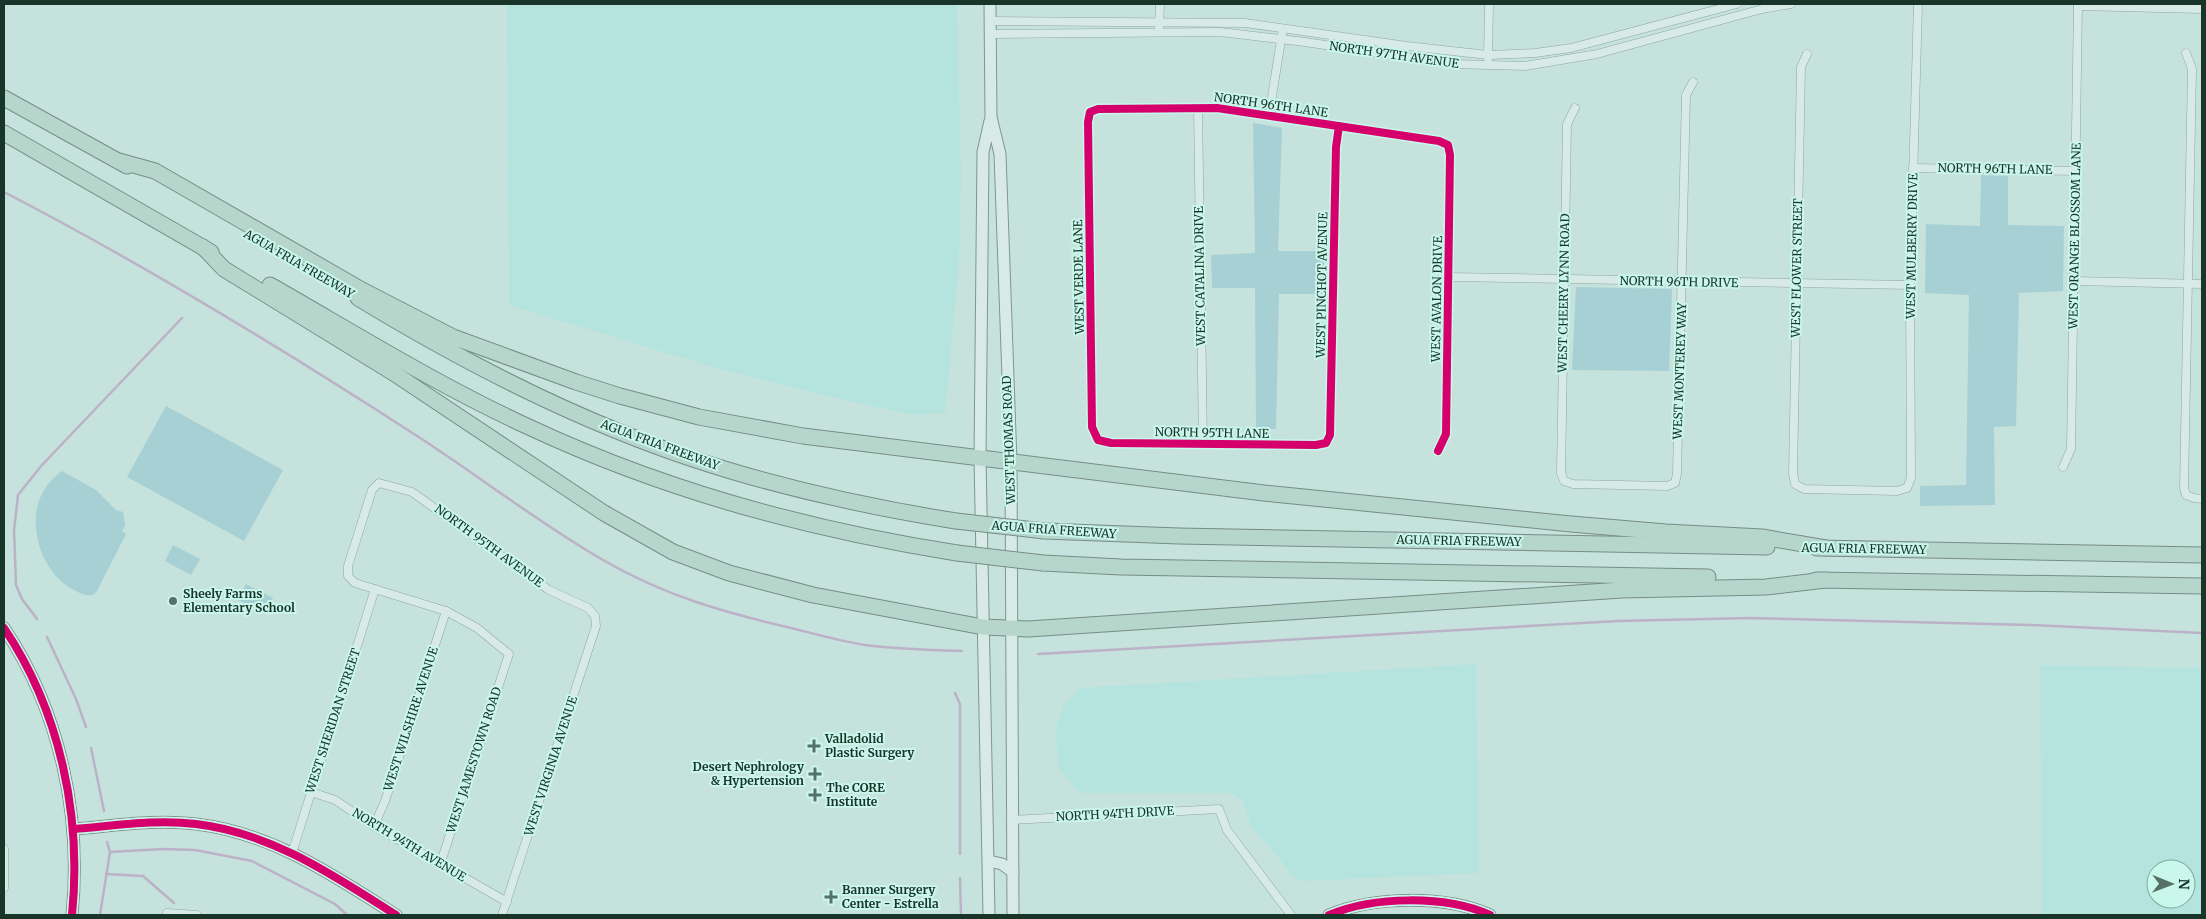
<svg xmlns="http://www.w3.org/2000/svg" width="2206" height="919" font-family="Merriweather,serif">
<rect width="100%" height="100%" fill="#c6e2dc"/>
<g fill="#b5e4de" fill-rule="evenodd">
<polygon points="507,4 957,4 961,177 959,260 945,413 912,415 818,394 719,369 509,305"/>
<polygon points="1476,664 1479,873 1303,881 1292,877 1277,855 1251,827 1243,800 1232,793 1080,793 1059,769 1055,730 1063,707 1080,688"/>
<path d="M 2040,665 L 2202,668 L 2202,915 L 2042,915 ZM 2156,869 L 2186,869 L 2186,899 L 2156,899 Z"/>
</g>
<g fill="#a7d0d4">
<polygon points="1253,123 1282,128 1278,251 1325,251 1324,294 1279,294 1276,429 1256,429 1255,288 1212,288 1211,255 1255,253"/>
<polygon points="1981,175 2008,176 2008,225 2064,226 2063,291 2019,293 2016,426 1994,427 1995,505 1920,506 1920,486 1966,485 1969,295 1925,293 1926,224 1980,226"/>
<polygon points="1576,287 1672,289 1669,371 1572,370"/>
<polygon points="166,406 283,470 244,541 127,477"/>
<path d="M 62,471 L 96,490 L 116,510 L 123,512 L 125,525 L 122,531 L 126,534 L 97,591 L 93,595 C 85,597 79,592 72,589 C 42,573 26,524 42,494 C 46,485 54,477 62,471 Z"/>
<polygon points="173,545 200,559 191,575 165,561"/>
<polygon points="246,584 273,598 264,614 238,600"/>
</g>
<g fill="none" stroke-linecap="round" stroke-linejoin="round">
<g stroke="#bcb2c8" stroke-width="2.5">
<path d="M 4,192 C 145,265 281,348 414,434 C 478,475 537,522 603,560 C 665,596 723,612 791,628 C 815,634 840,641 865,645 C 897,649 929,650 962,651"/>
<polyline points="37,619 22,599 16,585 14,530 18,495 42,465 182,318"/>
<polyline points="47,637 76,699 86,727"/>
<polyline points="1038,654 1618,621 1750,618 2030,625 2202,633"/>
<polyline points="955,693 960,704 960,854"/>
<polyline points="91,748 104,811"/>
<polyline points="110,852 163,849 195,850 252,861 335,904 347,915"/>
<polyline points="106,874 143,876 174,903"/>
<polyline points="960,878 961,915"/>
<polyline points="100,915 110,852 107,842"/>
</g>
<g stroke="#90a6a0" stroke-width="9">
<g id="street">
<polyline points="2078,6 2202,9"/>
<polyline points="991,21 1245,23 1407,46 1488,55 1535,53 1571,48 1737,4"/>
<polyline points="1159,27 1160,4"/>
<polyline points="991,34 1220,32 1305,42 1453,64 1525,66 1597,54 1762,9 1791,4"/>
<polyline points="2186,53 2192,69 2184,488 2186,495 2194,498 2202,499"/>
<polyline points="1807,54 1801,67 1793,473 1795,484 1804,489 1897,491 1907,488 1911,478 1910,285 1918,4"/>
<polyline points="1488,59 1489,4"/>
<polyline points="1198,108 1203,444"/>
<polyline points="1575,108 1567,124 1561,473 1564,481 1573,484 1667,486 1675,483 1677,474 1686,95 1693,82"/>
<polyline points="1269,115 1282,34"/>
<polyline points="1339,126 1336,147 1330,435 1326,443 1316,445 1111,443 1098,440 1092,427 1088,122 1090,112 1098,109 1217,108 1439,141 1448,145 1450,155 1446,434 1438,451"/>
<polyline points="1913,168 2076,171"/>
<polyline points="1448,277 1910,285"/>
<polyline points="2075,281 2202,284"/>
<polyline points="2063,467 2071,449 2078,4"/>
<polyline points="311,792 335,800 374,826 507,902"/>
<polyline points="1011,820 1219,809 1227,830 1291,915"/>
<polyline points="374,826 385,801 446,611"/>
<polyline points="4,849 4,888"/>
<polyline points="292,853 375,589"/>
<polyline points="440,865 509,654 477,628 446,611 355,583 348,576 348,566 372,490 379,483 412,492 549,590 588,608 595,616 596,626 502,915"/>
<polyline points="167,915 167,913 197,915"/>
</g>
</g>
<g stroke="#80968f" stroke-width="13">
<g id="secondary">
<polyline points="990,4 991,117 1000,154 1011,462 1013,915"/>
<path d="M 4,628 C 60,711 82,816 72,915"/>
<path d="M 74,829 C 114,826 155,819 196,824 C 272,833 333,875 396,915"/>
<polyline points="989,861 1002,864 1013,872"/>
<polyline points="989,915 980,458 983,152 990,121"/>
<path d="M 1329,915 C 1374,896 1445,895 1490,915"/>
</g>
</g>
<g stroke="#778c85" stroke-width="17">
<g id="highway">
<polyline points="4,98 127,166"/>
<polyline points="4,133 211,252"/>
<polyline points="119,161 155,171 362,290 453,337 576,382 620,396 699,417 803,436 1264,493 1571,524 1666,532 1762,537 1826,548"/>
<polyline points="203,247 224,269 392,372 604,513 673,552 729,573 813,595 983,627 1028,629 1622,590 1766,587 1825,580"/>
<path d="M 270,285 C 356,334 441,387 531,428 C 666,491 810,530 957,553"/>
<path d="M 358,298 C 475,369 599,432 731,471 C 805,493 880,509 956,521"/>
<polyline points="1044,531 1179,536 1767,547"/>
<polyline points="1817,548 2202,555"/>
<polyline points="1043,563 1121,567 1708,577"/>
<polyline points="1816,580 2202,586"/>
</g>
</g>
<use href="#street" stroke="#d8eae5" stroke-width="8"/>
<use href="#secondary" stroke="#d8eae5" stroke-width="11"/>
<use href="#highway" stroke="#b6d6cc" stroke-width="15"/>
<g stroke="#778c85" stroke-width="17" stroke-linecap="butt">
<g id="highway-bridge">
<polyline points="956,521 1044,531"/>
<polyline points="957,553 1043,563"/>
</g>
</g>
<use href="#highway-bridge" stroke="#b6d6cc" stroke-width="15"/>
<g stroke="#c9f7ec" stroke-width="11">
<g id="cycleway">
<polyline points="1339,126 1336,147 1330,435 1326,443 1316,445 1111,443 1098,440 1092,427 1088,122 1090,112 1098,109 1217,108 1439,141 1448,145 1450,155 1446,434 1438,451"/>
<path d="M 4,628 C 60,711 82,816 72,915"/>
<path d="M 74,829 C 114,826 155,819 196,824 C 272,833 333,875 396,915"/>
<path d="M 1329,915 C 1374,896 1445,895 1490,915"/>
</g>
</g>
<use href="#cycleway" stroke="#d6006c" stroke-width="8"/>
</g>
<g fill="#567167" stroke="#c9f7ec" stroke-width="2">
<circle cx="173" cy="601" r="5"/>
<path d="M811.5 738.5h5v5h5v5h-5v5h-5v-5h-5v-5h5z"/>
<path d="M812.5 766.5h5v5h5v5h-5v5h-5v-5h-5v-5h5z"/>
<path d="M812.5 787.5h5v5h5v5h-5v5h-5v-5h-5v-5h5z"/>
<path d="M828.5 889.5h5v5h5v5h-5v5h-5v-5h-5v-5h5z"/>
</g>
<g text-anchor="middle" stroke-width="4" stroke-linejoin="round" paint-order="stroke">
<g font-size="12" fill="#193428" stroke="#c9f7ec">
<text transform="translate(1394 55) rotate(8)" y="4">NORTH 97TH AVENUE</text>
<text transform="translate(1271 105) rotate(8)" y="4">NORTH 96TH LANE</text>
<text transform="translate(1995 169) rotate(1)" y="4">NORTH 96TH LANE</text>
<text transform="translate(2075 236) rotate(-89)" y="4">WEST ORANGE BLOSSOM LANE</text>
<text transform="translate(1912 246) rotate(-89)" y="4">WEST MULBERRY DRIVE</text>
<text transform="translate(299 264) rotate(30)" y="4">AGUA FRIA FREEWAY</text>
<text transform="translate(1797 268) rotate(-89)" y="4">WEST FLOWER STREET</text>
<text transform="translate(1200 276) rotate(-91)" y="4">WEST CATALINA DRIVE</text>
<text transform="translate(1079 277) rotate(-91)" y="4">WEST VERDE LANE</text>
<text transform="translate(1679 282) rotate(1)" y="4">NORTH 96TH DRIVE</text>
<text transform="translate(1322 285) rotate(-89)" y="4">WEST PINCHOT AVENUE</text>
<text transform="translate(1564 293) rotate(-89)" y="4">WEST CHEERY LYNN ROAD</text>
<text transform="translate(1437 299) rotate(-89)" y="4">WEST AVALON DRIVE</text>
<text transform="translate(1680 371) rotate(-88)" y="4">WEST MONTEREY WAY</text>
<text transform="translate(1212 433) rotate(1)" y="4">NORTH 95TH LANE</text>
<text transform="translate(1009 440) rotate(-92)" y="4">WEST THOMAS ROAD</text>
<text transform="translate(660 445) rotate(20)" y="4">AGUA FRIA FREEWAY</text>
<text transform="translate(1054 530) rotate(4)" y="4">AGUA FRIA FREEWAY</text>
<text transform="translate(1459 541) rotate(1)" y="4">AGUA FRIA FREEWAY</text>
<text transform="translate(489 546) rotate(36)" y="4">NORTH 95TH AVENUE</text>
<text transform="translate(1864 549) rotate(1)" y="4">AGUA FRIA FREEWAY</text>
<text transform="translate(411 719) rotate(-72)" y="4">WEST WILSHIRE AVENUE</text>
<text transform="translate(333 721) rotate(-72)" y="4">WEST SHERIDAN STREET</text>
<text transform="translate(474 760) rotate(-72)" y="4">WEST JAMESTOWN ROAD</text>
<text transform="translate(551 766) rotate(-72)" y="4">WEST VIRGINIA AVENUE</text>
<text transform="translate(1115 814) rotate(-3)" y="4">NORTH 94TH DRIVE</text>
<text transform="translate(409 845) rotate(31)" y="4">NORTH 94TH AVENUE</text>
</g>
<g font-size="12" font-weight="bold" fill="#193428" stroke="#c9f7ec" text-anchor="start">
<text x="183" y="598">Sheely Farms<tspan x="183" dy="14">Elementary School</tspan></text>
<text x="825" y="743">Valladolid<tspan x="825" dy="14">Plastic Surgery</tspan></text>
<text x="804" y="771" text-anchor="end">Desert Nephrology<tspan x="804" dy="14">&amp; Hypertension</tspan></text>
<text x="826" y="792">The CORE<tspan x="826" dy="14">Institute</tspan></text>
<text x="842" y="894">Banner Surgery<tspan x="842" dy="14">Center - Estrella</tspan></text>
</g>
</g>
<rect width="2206" height="919" fill="none" stroke="#193428" stroke-width="10"/>
<g transform="translate(2171 884) rotate(91)"><circle r="24" fill="#c9f7ec" stroke="#83a99e"/>
<path d="M0-4L9 19L0 12L-9 19Z" fill="#567167"/>
<text y="-8" font-size="14" font-weight="bold" text-anchor="middle" fill="#193428">N</text>
</g>
</svg>
